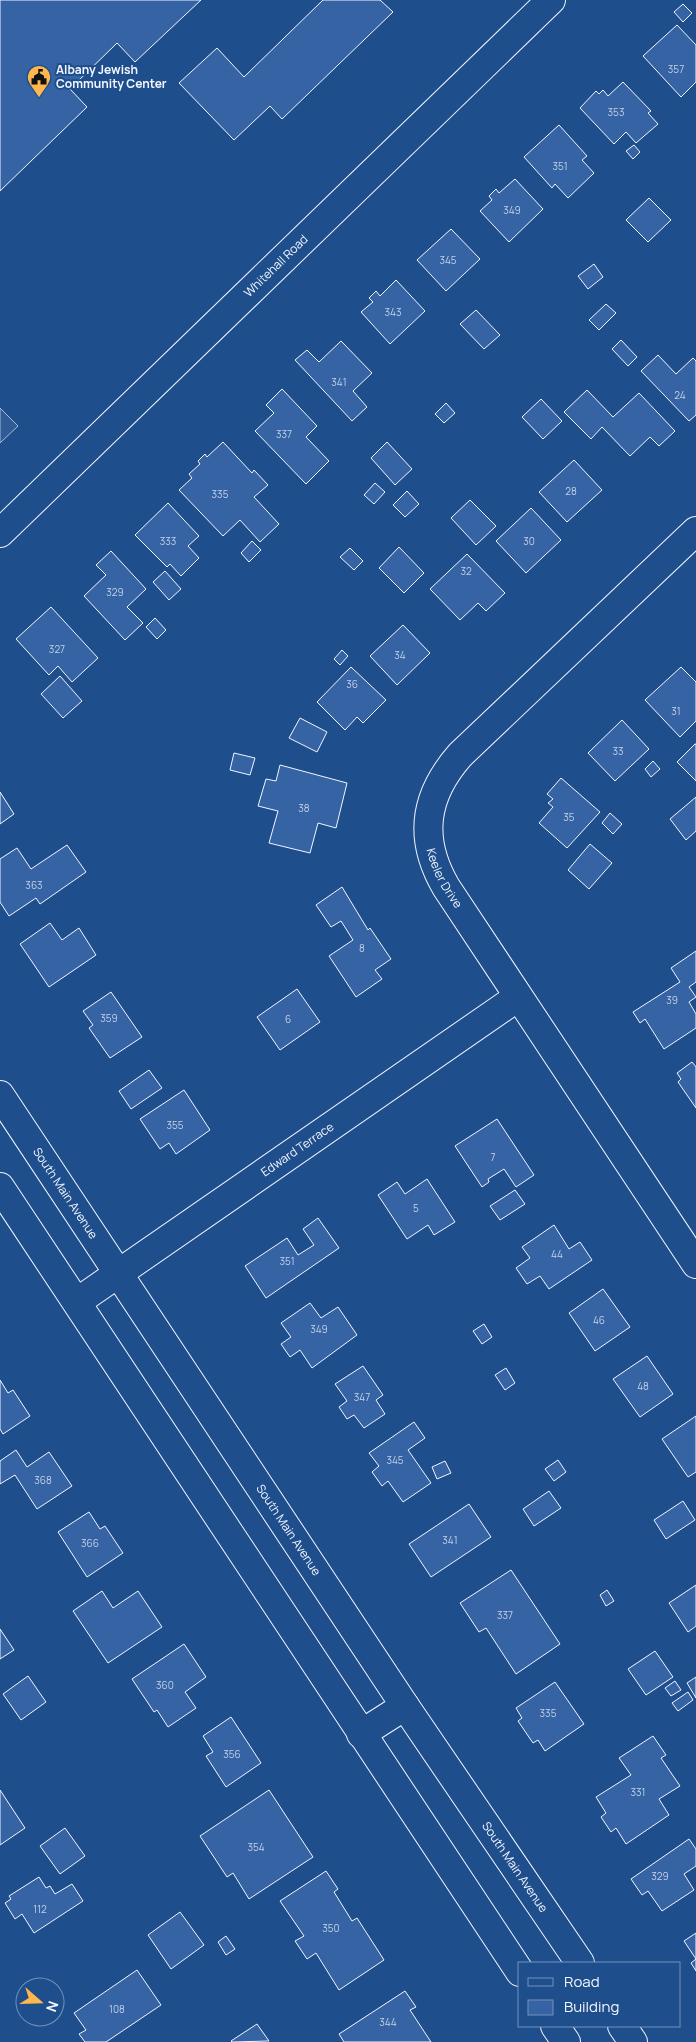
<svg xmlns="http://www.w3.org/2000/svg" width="696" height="2042" font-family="Manrope,sans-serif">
<rect width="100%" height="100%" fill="#1f4e8c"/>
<polygon fill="#305b95" stroke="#a8bbd7" points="0,408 18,426 0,443"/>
<g fill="#3563a3" stroke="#f2f6ff">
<polygon points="0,0 201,0 135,62 117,43 70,89 87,107 0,191"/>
<polygon points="323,0 380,0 393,12 282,119 270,106 234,140 179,83 217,48 244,77"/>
<polygon points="683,4 692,13 683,22 674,12"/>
<polygon points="677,25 696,45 696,82 681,97 643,56"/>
<polygon points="623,82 651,111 648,113 658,124 636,143 626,132 614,144 580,108 596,91 599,94 603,90 608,96"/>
<polygon points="559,125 587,156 582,160 594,173 568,198 555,184 552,188 524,157"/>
<polygon points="634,145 640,152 633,159 626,151"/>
<polygon points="515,179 543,209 509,242 480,211 492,200 489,196 496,189 499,193"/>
<polygon points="649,198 671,220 648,242 626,220"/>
<polygon points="451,229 480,259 446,291 417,260"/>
<polygon points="594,264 603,277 588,289 578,276"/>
<polygon points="396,280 425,311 390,344 361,312 373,302 369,298 376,291 380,296"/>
<polygon points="606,304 616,313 599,330 589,320"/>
<polygon points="476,310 500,335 484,349 460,324"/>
<polygon points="621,340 637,357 628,366 612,349"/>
<polygon points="341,341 372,373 353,391 367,407 352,421 295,360 307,350 319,362"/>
<polygon points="658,355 676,374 693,358 696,361 696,415 689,421 641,371"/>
<polygon points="282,389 317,426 306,437 329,461 306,484 255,431 274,413 266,405"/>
<polygon points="587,390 613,417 639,393 675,431 659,446 650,437 630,456 602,427 591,439 564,412"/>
<polygon points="541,399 562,421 543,439 522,417"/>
<polygon points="446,403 455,413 444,423 435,414"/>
<polygon points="223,442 252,473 254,470 268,485 254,497 279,524 260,542 240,520 223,536 179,490 192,478 189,474 200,464 198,461 205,454 207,457"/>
<polygon points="387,442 412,469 395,485 371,458"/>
<polygon points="574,460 602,490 567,522 539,492"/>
<polygon points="375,483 385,492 374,504 364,495"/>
<polygon points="407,491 419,504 405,517 393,505"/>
<polygon points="470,500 496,526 476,545 451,518"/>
<polygon points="168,503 199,536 188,546 199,558 181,576 170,564 167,567 135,535"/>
<polygon points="531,508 561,540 526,573 496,541"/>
<polygon points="252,541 261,550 249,562 241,553"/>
<polygon points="399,547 424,573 404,593 379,568"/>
<polygon points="350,548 363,561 354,570 340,557"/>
<polygon points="111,551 146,589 127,607 143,623 125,640 84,596 106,575 96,565"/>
<polygon points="467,554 505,593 486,611 478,603 460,620 430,589"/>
<polygon points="165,571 181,589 169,600 153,582"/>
<polygon points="51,607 98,658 72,682 58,666 49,675 16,639"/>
<polygon points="155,618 166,630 157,639 146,627"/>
<polygon points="403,625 430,653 397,685 370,656"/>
<polygon points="342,650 348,656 340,665 334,659"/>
<polygon points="351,667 386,700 363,723 357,717 345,730 317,702"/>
<polygon points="681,667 696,682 696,721 680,737 645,700"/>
<polygon points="60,676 82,701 63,718 41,694"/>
<polygon points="300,718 327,732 317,752 289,738"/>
<polygon points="622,720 649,749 615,781 588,753"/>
<polygon points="695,744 696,744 696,781 677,762"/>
<polygon points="234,753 255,758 250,775 230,770"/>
<polygon points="653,761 660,769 651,777 645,769"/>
<polygon points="280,765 347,783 336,828 318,823 310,853 269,843 278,811 258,806 266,779 276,781"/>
<polygon points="561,778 600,812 567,848 539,823 553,807 548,803 553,799 547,794"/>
<polygon points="0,792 14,814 0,824"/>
<polygon points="696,797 696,831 686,840 670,819"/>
<polygon points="610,813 622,824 613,834 602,823"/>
<polygon points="590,844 612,863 589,889 568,870"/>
<polygon points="67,845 86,872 40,904 36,898 9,916 0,902 0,859 17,848 31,869"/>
<polygon points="342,887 368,930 370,928 391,959 375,970 382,979 356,997 329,956 353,940 341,921 331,927 316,905"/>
<polygon points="50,923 62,940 79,928 96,955 49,987 20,944"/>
<polygon points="696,951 696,982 689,987 696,997 689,1002 696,1014 696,1028 664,1049 645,1019 640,1023 633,1012 680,982 671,968"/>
<polygon points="297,989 320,1022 280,1050 257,1017"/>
<polygon points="111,992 142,1037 110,1058 89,1028 93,1025 83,1011"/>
<polygon points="692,1062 696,1067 696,1108 678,1082 681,1079 677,1073"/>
<polygon points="149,1070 162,1088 131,1109 119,1091"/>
<polygon points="184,1090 210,1130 176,1154 169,1143 160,1149 140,1119"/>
<polygon points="497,1119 534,1175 516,1187 504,1169 488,1179 489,1182 482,1187 455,1146"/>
<polygon points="427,1179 455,1222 434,1235 428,1225 407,1239 378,1195 397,1182 405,1194"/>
<polygon points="515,1190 525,1204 500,1220 490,1206"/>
<polygon points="318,1218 339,1248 266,1298 245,1266 287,1238 298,1255 314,1245 303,1229"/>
<polygon points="554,1225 569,1249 580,1242 592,1260 549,1289 540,1276 527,1284 516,1268 530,1258 522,1247"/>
<polygon points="603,1289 630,1327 595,1351 569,1313"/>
<polygon points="310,1303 321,1318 338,1307 357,1335 312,1368 300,1350 290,1357 281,1344 291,1337 281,1323"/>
<polygon points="484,1324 492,1337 482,1344 473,1331"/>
<polygon points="647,1356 673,1394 640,1417 613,1379"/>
<polygon points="363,1366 383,1395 376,1400 385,1414 364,1428 354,1415 347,1419 339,1407 347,1401 335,1384"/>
<polygon points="506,1368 515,1383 505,1390 495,1375"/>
<polygon points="0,1380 8,1393 13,1390 30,1416 3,1434 0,1429"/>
<polygon points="696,1416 696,1472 688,1477 662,1439"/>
<polygon points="414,1422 425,1438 408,1450 431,1483 403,1502 388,1481 382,1486 372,1472 379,1466 369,1453"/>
<polygon points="16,1450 27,1467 49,1452 72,1486 37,1509 15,1475 0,1484 0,1461"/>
<polygon points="558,1460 566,1472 554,1481 545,1469"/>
<polygon points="445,1461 451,1473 437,1479 432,1467"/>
<polygon points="549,1491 561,1508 534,1526 523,1509"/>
<polygon points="683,1501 695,1520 666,1539 654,1520"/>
<polygon points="469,1504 491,1537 431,1577 409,1544"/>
<polygon points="89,1512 100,1529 105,1526 123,1553 87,1577 58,1532"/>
<polygon points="511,1570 560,1644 516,1674 486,1628 479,1632 460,1603"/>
<polygon points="696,1585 696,1626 688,1632 669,1603"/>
<polygon points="607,1590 614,1601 606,1606 600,1595"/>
<polygon points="102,1591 113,1608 138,1591 162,1627 108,1663 73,1611"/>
<polygon points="0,1629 14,1650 0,1659"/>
<polygon points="184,1644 206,1677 185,1692 196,1708 168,1727 157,1710 154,1712 132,1679"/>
<polygon points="655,1651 673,1677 646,1695 628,1669"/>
<polygon points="28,1676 46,1702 21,1720 3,1694"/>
<polygon points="696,1677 696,1698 687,1683"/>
<polygon points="675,1681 681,1690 671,1696 665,1688"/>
<polygon points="555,1682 584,1724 545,1751 538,1740 533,1743 518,1721 522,1718 516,1708"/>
<polygon points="688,1692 693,1700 678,1711 672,1703"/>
<polygon points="231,1717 261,1763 226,1787 206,1756 213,1752 203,1736"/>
<polygon points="653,1736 666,1755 661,1758 680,1786 659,1799 669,1815 626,1844 616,1828 611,1832 601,1817 606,1813 596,1797 631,1775 619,1758"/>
<polygon points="0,1790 25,1828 0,1845"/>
<polygon points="269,1790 313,1857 249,1899 233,1873 227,1877 200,1836"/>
<polygon points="65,1828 85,1856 60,1874 40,1846"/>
<polygon points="689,1839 696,1849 696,1866 684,1874 694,1890 662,1911 648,1891 642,1895 631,1879"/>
<polygon points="326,1871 338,1889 334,1892 352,1921 357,1918 384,1960 339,1990 316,1953 307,1959 295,1941 304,1936 280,1901"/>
<polygon points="39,1877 46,1888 50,1886 55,1894 72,1884 83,1901 34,1933 22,1914 15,1919 5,1903 11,1899 9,1896"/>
<polygon points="180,1912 204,1945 171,1969 148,1935"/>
<polygon points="696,1933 696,1959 684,1941"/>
<polygon points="226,1936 235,1949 226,1955 218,1942"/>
<polygon points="696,1959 696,1971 691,1963"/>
<polygon points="137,1970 161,2005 106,2042 85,2042 79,2034 86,2030 74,2013"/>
<polygon points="405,1991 416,2007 410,2010 431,2042 344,2042 339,2034"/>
<polygon points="257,2024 269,2041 232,2042 231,2041"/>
</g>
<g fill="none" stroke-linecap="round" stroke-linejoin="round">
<g stroke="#f2f6ff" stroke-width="30">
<g id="minor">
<path id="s1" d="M 696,531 L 460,755 C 424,796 418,839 446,887 L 696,1264"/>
<path id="s2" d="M 0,533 L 551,0"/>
<path id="s3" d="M 0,1095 L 405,1706 L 580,1963"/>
<polyline points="0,1187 520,1972"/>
<path id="s4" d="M 77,1302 L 518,997"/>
<polyline points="361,1734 405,1706"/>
<polyline points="555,2026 566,2042"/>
<polyline points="622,2026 633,2042"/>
</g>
</g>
<use href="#minor" stroke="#1f4e8c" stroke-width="28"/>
</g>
<defs>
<g id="civic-pin" transform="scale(1.25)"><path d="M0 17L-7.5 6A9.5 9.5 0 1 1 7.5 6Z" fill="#ffb74d" stroke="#1f4e8c"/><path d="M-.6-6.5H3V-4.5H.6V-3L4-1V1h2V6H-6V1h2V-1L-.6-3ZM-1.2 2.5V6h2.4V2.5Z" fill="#111"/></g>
</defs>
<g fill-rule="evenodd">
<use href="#civic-pin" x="39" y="77"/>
</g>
<g text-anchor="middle" stroke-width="4" stroke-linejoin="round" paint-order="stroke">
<g font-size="10" fill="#c3d1e8">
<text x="676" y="73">357</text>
<text x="616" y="116">353</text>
<text x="560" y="170">351</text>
<text x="512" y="214">349</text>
<text x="448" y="264">345</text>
<text x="393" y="316">343</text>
<text x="339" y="386">341</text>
<text x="680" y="399">24</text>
<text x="284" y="438">337</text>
<text x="571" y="495">28</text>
<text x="220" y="498">335</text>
<text x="168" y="545">333</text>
<text x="529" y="545">30</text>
<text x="466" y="575">32</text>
<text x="115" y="596">329</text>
<text x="57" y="653">327</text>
<text x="400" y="659">34</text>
<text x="352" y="688">36</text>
<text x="676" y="715">31</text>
<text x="618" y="755">33</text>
<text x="304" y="812">38</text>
<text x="569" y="821">35</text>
<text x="34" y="889">363</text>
<text x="362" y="952">8</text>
<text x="672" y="1004">39</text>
<text x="109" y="1022">359</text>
<text x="288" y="1023">6</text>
<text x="175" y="1129">355</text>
<text x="493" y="1161">7</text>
<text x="416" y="1212">5</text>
<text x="557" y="1258">44</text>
<text x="287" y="1265">351</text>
<text x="599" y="1324">46</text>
<text x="319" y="1333">349</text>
<text x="643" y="1390">48</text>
<text x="362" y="1401">347</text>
<text x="395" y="1464">345</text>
<text x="43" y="1484">368</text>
<text x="450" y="1544">341</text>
<text x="90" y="1547">366</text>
<text x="505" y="1619">337</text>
<text x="165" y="1689">360</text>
<text x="548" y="1717">335</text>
<text x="232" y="1758">356</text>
<text x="638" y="1796">331</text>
<text x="256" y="1851">354</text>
<text x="660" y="1880">329</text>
<text x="40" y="1913">112</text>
<text x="331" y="1932">350</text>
<text x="117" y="2013">108</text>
<text x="388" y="2026">344</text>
</g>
<g font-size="12" font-weight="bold" fill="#f2f6ff" stroke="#1f4e8c" text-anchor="start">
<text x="56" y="74">Albany Jewish<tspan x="56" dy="14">Community Center</tspan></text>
</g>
<g font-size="12" fill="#f2f6ff" stroke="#1f4e8c">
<text dy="4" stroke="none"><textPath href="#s2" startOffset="384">Whitehall Road</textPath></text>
<text dy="4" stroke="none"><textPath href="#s1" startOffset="460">Keeler Drive</textPath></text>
<text dy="4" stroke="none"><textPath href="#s4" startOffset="268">Edward Terrace</textPath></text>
<text dy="4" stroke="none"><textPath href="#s3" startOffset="118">South Main Avenue</textPath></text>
<text dy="4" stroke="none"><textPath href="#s3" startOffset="522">South Main Avenue</textPath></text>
<text dy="4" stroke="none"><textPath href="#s3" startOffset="928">South Main Avenue</textPath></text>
</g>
</g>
<rect x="518" y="1962" width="162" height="65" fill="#1f4e8c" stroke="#7391ba"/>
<rect x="528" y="1978" width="25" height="8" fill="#1f4e8c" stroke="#7391ba"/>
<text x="564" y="1987" font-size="15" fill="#f2f6ff">Road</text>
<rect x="528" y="2000" width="25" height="15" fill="#3563a3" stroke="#7391ba"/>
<text x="564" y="2012" font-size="15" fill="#f2f6ff">Building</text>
<g transform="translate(40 2002) rotate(110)"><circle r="24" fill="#1f4e8c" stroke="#7391ba"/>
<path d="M0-4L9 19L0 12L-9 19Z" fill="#ffb74d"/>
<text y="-8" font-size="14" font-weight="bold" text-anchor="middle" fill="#f2f6ff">N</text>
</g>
</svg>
